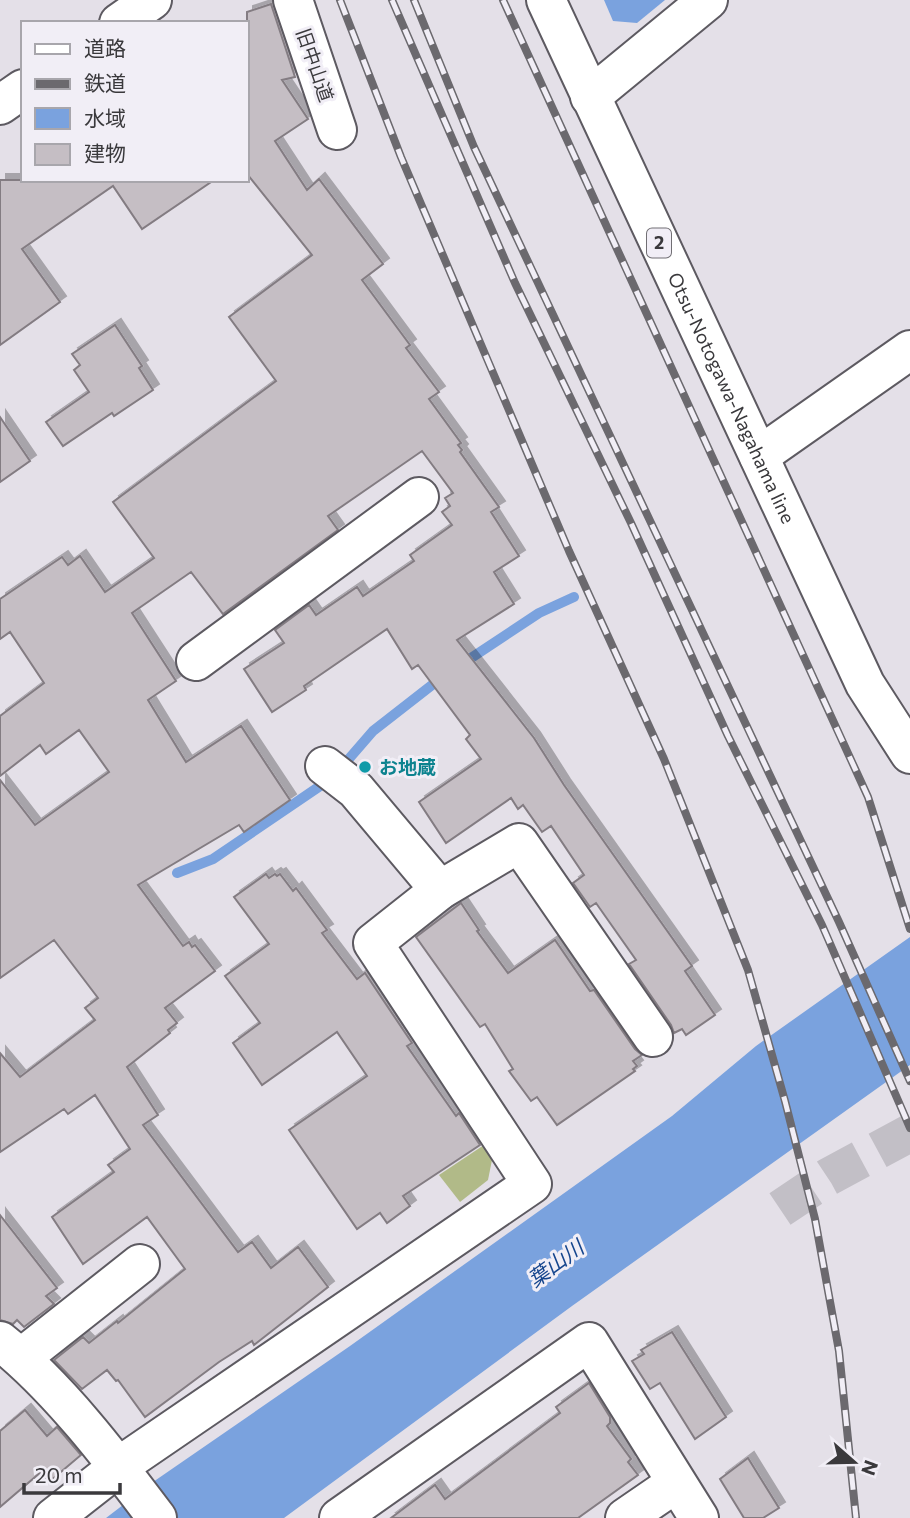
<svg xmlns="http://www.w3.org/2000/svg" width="910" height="1518" font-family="Commissioner,'Noto Sans JP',sans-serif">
<defs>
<filter id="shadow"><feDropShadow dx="6" dy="-6" stdDeviation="0" flood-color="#0004"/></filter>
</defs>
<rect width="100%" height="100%" fill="#e4e0e8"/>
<polygon fill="#b1ba88" points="484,1145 492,1160 488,1180 460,1202 439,1175"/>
<g fill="#7aa2de">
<polygon points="604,0 665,0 637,23 613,21"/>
<polygon points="910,937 910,1065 572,1306 284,1518 106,1518 153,1482 350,1346 672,1116 756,1046"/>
</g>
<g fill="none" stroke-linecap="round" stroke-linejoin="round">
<g stroke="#7aa2de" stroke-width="10">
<polyline points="462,664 539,613 574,597"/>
<polyline points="347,761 373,731 441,678"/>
<polyline points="177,873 213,859 323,784"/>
</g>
</g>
<g fill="#c5bec4" stroke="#837c82" stroke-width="2" filter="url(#shadow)">
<polygon points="271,4 295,77 282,80 308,119 275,141 307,190 319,179 383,264 362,280 410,345 406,348 439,392 429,399 461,443 458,445 462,450 460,452 499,507 491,512 519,556 494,572 514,604 457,640 534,738 564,785 692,966 685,971 715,1015 686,1035 682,1029 674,1033 671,1025 629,964 636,960 596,903 590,907 573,883 584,875 551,826 542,832 523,805 518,809 511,798 446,843 419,802 481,759 466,739 470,735 418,665 412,669 387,629 304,686 306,690 272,712 244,669 284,643 275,630 309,605 316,615 357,587 363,596 414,561 410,555 452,525 442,512 450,506 445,498 453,493 422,451 328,516 338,530 223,614 191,572 132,613 176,681 148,700 186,762 241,726 290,800 244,832 239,825 138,885 183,946 189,942 192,947 195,945 215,971 165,1008 177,1023 168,1030 170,1033 127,1067 158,1115 143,1125 238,1252 252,1242 271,1268 298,1247 328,1287 254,1345 252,1341 219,1362 145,1417 118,1380 116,1381 107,1370 82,1389 54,1360 83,1337 89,1343 117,1321 118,1323 185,1269 147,1217 83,1264 52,1217 114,1172 108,1165 130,1149 95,1095 68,1114 64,1109 0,1152 0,1053 20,1077 95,1020 85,1008 98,998 54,940 0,978 0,780 35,825 109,772 79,730 46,754 40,745 0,776 0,716 44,683 10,632 0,639 0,599 62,557 68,565 80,556 105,592 154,558 113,502 276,381 229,317 312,255 247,174 247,12"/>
<polygon points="0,180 214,180 142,229 113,186 22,249 60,302 0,345"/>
<polygon points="115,325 142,366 139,368 153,390 114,416 112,413 63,446 46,422 89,392 74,370 80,365 72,354"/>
<polygon points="0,417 30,461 0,482"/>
<polygon points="266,874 269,878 275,874 277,876 280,874 293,891 296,888 327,930 322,933 357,979 365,973 412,1043 407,1046 456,1116 459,1113 480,1145 403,1196 410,1206 387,1223 380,1213 357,1229 289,1130 367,1076 337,1032 262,1085 233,1043 260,1023 225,976 269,944 234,897"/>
<polygon points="461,903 479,930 477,931 508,973 555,940 590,991 594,990 635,1049 642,1055 633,1061 637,1066 633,1069 635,1071 557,1125 537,1097 531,1101 509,1071 513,1069 485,1024 480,1027 416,937"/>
<polygon points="0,1215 57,1288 46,1296 54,1304 24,1327 17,1320 13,1324 0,1320"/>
<polygon points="672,1332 726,1417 695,1439 660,1383 650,1389 632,1361 644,1354 641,1350"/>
<polygon points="589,1383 610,1417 610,1423 607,1426 631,1459 628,1462 638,1475 578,1518 391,1518 435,1485 445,1499 560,1413 556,1407"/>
<polygon points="25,1410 47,1436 57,1427 81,1455 49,1482 41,1472 0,1507 0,1431"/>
<polygon points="748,1458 779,1508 763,1518 744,1518 720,1479"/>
</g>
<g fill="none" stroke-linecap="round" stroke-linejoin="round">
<polyline stroke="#c2bfc6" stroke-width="38" stroke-dasharray="38 19" stroke-linecap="butt" points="780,1209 828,1177 910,1133"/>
<g stroke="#5d5a61" stroke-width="42">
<g id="minor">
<polyline points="293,0 337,130"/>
<polyline points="119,23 152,0"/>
<polyline points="590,97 708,0"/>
<polyline points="0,105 23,89"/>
<polyline points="759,456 910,350"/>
<polyline points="196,661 419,497"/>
<polyline points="325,766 356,790 440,890"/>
<path d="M 0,1341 C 58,1387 112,1458 157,1518"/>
<polyline points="21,1358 140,1264"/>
<polyline points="53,1518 118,1467 532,1184 373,943 440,890 519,843 653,1037"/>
<polyline points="339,1518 589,1342 699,1518"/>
<polyline points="625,1518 676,1483"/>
</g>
</g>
<g stroke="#5d5a61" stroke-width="42">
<g id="major">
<path id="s1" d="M 546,0 L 865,684 L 910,754"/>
</g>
</g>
<use href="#minor" stroke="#fff" stroke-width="38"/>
<use href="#major" stroke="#fff" stroke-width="38"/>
<g stroke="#6b696e" stroke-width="8">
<g id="rail">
<polyline points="340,0 401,157 569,551 664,759 748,970 785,1101 815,1219 839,1351 856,1518"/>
<polyline points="392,0 515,283 631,523 728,736 822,925 910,1128"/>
<polyline points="414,0 474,147 839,922 910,1081"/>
<polyline points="503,0 868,797 910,929"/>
</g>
</g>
<use href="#rail" stroke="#f1eef6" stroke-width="5" stroke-dasharray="16" stroke-linecap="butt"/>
</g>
<circle fill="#0f9aa8" stroke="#f1eef6" stroke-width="2.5" cx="365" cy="767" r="7"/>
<g text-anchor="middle" stroke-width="6" stroke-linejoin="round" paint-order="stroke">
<rect fill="#f1eef6" stroke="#716f74" stroke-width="2" x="647" y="228.5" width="24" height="29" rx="5"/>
<g font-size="18" font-weight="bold" fill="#3a393c">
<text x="659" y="249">2</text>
</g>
<g font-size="19" fill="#3a393c" stroke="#f1eef6">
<text transform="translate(315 65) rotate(71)" y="7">旧中山道</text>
<text dy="7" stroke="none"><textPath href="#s1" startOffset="439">Otsu-Notogawa-Nagahama line</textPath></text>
</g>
<g font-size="19" font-weight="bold" fill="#0d838f" stroke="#f1eef6" text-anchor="start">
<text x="379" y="774">お地蔵</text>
</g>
<g font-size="21" font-style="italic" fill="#16468e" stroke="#f1eef6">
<text transform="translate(556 1264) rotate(-36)" y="7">葉山川</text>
</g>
</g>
<rect x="21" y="21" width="228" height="161" fill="#f1eef6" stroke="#a8a6ac" stroke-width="2"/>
<rect x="35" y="44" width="35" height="10" fill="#ffffff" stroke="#a8a6ac" stroke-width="2"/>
<text x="84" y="56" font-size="21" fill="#3a393c">道路</text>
<rect x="35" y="79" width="35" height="10" fill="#6b696e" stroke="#a8a6ac" stroke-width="2"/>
<text x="84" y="91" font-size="21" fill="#3a393c">鉄道</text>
<rect x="35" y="108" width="35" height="21" fill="#7aa2de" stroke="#a8a6ac" stroke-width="2"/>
<text x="84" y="126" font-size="21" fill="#3a393c">水域</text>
<rect x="35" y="144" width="35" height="21" fill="#c5bec4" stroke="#a8a6ac" stroke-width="2"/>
<text x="84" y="161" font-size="21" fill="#3a393c">建物</text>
<g transform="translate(854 1462) rotate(110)" stroke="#f1eef6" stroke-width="5" paint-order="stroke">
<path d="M0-5L12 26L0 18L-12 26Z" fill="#3a393c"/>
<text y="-10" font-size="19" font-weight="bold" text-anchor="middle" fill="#3a393c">N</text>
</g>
<path d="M24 1483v10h96v-10" fill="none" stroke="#3a393c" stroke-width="3.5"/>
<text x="35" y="1483" font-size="21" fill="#3a393c" stroke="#f1eef6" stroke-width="5" paint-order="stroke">20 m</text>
</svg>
